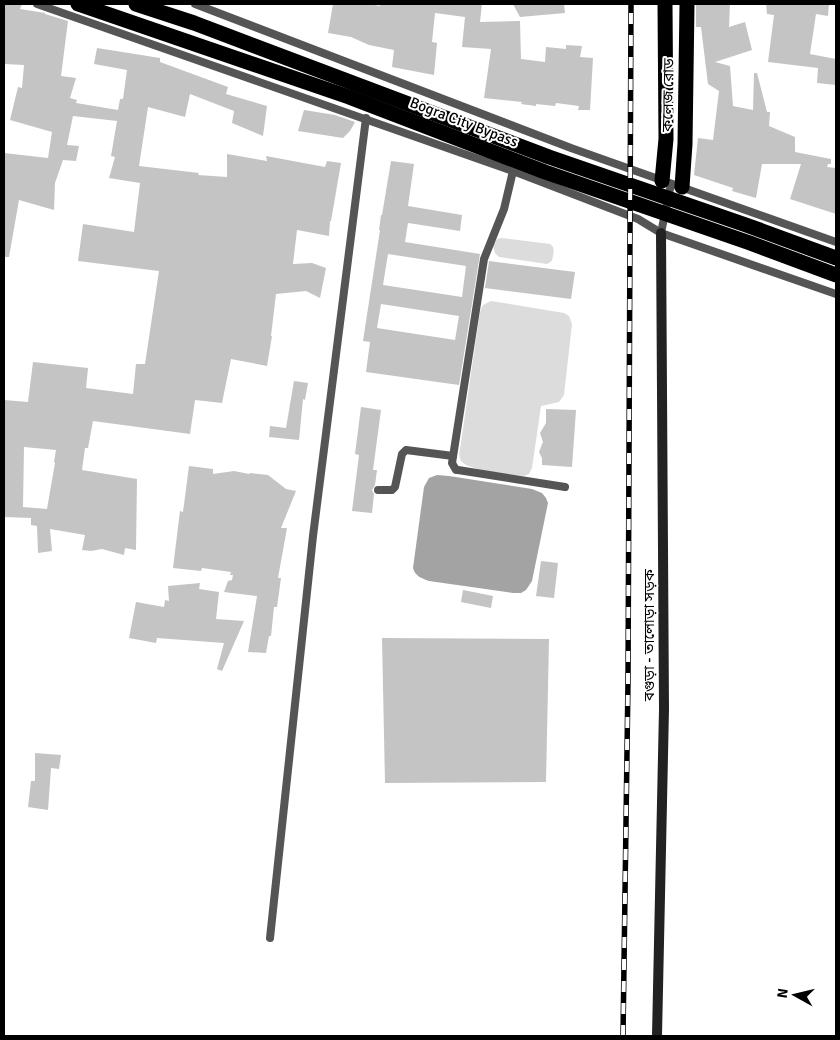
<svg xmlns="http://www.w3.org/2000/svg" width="840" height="1040" font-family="Signika,'Noto Sans Bengali',sans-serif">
<rect width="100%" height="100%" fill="#fff"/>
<g fill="#dcdcdc">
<path d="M 501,238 L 550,244 C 556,248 553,254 552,261 L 547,264 L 499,257 L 495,253 L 493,246 L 497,239 Z"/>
<path d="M 491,301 L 564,313 L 569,316 L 572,324 L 564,395 L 559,402 L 541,406 L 532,468 L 529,474 L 524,476 C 511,475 469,471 461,461 C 459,457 459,453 460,449 L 480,312 L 483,305 Z"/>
</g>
<path fill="#a3a3a3" d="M 437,475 L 449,476 L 532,489 L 542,493 L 546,498 L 548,503 L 532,581 L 526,590 L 521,593 L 513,593 L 429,581 C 421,578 415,576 413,568 L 424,487 L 429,478 Z"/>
<g fill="#c4c4c4" fill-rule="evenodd">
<path d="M 4,4 L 22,4 L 20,9 L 45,13 L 45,14 L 68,21 L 61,76 L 76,78 L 70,98 L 77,100 L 76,103 L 118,110 L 120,99 L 123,99 L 127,70 L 94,64 L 97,48 L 160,58 L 160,62 L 228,87 L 226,94 L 267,106 L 263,136 L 232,123 L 234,111 L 190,94 L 185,117 L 148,107 L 139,166 L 199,173 L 198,175 L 227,177 L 227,154 L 267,161 L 266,156 L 325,167 L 327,161 L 341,163 L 331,221 L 330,221 L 329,236 L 297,230 L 293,264 L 312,263 L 326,268 L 320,298 L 306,291 L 276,294 L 271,336 L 272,336 L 267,366 L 231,359 L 222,403 L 195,400 L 190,434 L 93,421 L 88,448 L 85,448 L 82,470 L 137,479 L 136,550 L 125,548 L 124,555 L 102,549 L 91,551 L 82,550 L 85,535 L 50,529 L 52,551 L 38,553 L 37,526 L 31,525 L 31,518 L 4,517 L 4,400 L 28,402 L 33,362 L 88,368 L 86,388 L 133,394 L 136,364 L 145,364 L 159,271 L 78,261 L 83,224 L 134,232 L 140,183 L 109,178 L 115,157 L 111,156 L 117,121 L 73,116 L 67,145 L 79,146 L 76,161 L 63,160 L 55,183 L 54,210 L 19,200 L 9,257 L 4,257 L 4,153 L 48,158 L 52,132 L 10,120 L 18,87 L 22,88 L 24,65 L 4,64 ZM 24,447 L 56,450 L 54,462 L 55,463 L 47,509 L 23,507 Z"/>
<polygon points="333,4 369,4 380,6 380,4 482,4 480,22 520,21 521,59 545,62 546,47 566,49 566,45 582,46 580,57 593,58 590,110 578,110 579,106 556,103 555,106 536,104 536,106 521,104 522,102 484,98 491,49 462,47 465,17 435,13 432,42 437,43 434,75 392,67 394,50 369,45 351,37 328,33"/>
<polygon points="513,4 564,4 565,13 520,17"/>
<polygon points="696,4 730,4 729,27 745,22 752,50 715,62 730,66 733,106 753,110 754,73 757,73 767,112 770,112 769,126 795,137 795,152 831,159 831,164 828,164 827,167 836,168 836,214 790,199 801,164 762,164 756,198 732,191 733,188 694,175 698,138 713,140 719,91 708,84 701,27 696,27"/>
<polygon points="766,4 829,4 828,16 816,14 810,54 836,59 836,85 817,83 818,68 768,62 774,15 767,14"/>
<polygon points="304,110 335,115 355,122 350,131 343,138 298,131"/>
<path d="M 391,161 L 414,164 L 408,206 L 462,215 L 460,231 L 408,223 L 405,242 L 480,254 L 459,385 L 366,372 L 370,342 L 363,341 L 380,230 L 379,230 L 381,215 L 382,215 ZM 388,254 L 466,266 L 462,297 L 383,285 ZM 381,304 L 459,316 L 455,340 L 377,328 Z"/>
<polygon points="489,261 575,272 571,299 485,288"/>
<polygon points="294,381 308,383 305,400 303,399 299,440 269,437 270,426 286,428"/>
<polygon points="361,407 381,410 373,470 377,470 375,485 372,490 374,494 372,513 352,511 359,455 355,454"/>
<polygon points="546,409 576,410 572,467 542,465 542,458 539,452 543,442 540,433 546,423"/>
<polygon points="189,466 213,469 213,474 234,471 249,474 250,473 268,475 286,489 296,491 281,528 287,528 278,578 281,578 277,607 274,607 271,636 269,636 266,653 248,652 257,596 224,592 228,581 232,580 233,575 230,575 231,572 202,568 201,571 173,568 180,511 183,512"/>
<polygon points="541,561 558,563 554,598 536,596"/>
<polygon points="200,583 199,589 219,592 216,619 244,621 222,671 217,669 224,643 157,638 156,643 129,638 136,602 164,607 165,600 169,601 168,586"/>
<polygon points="463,590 493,596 491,608 461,602"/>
<polygon points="382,638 549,639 546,782 385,783"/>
<polygon points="35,753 61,755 59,769 51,768 48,810 28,807 31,781 35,781"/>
</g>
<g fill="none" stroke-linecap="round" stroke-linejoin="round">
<g stroke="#555" stroke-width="8">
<polyline points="37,4 513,171 638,219 661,233 836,294"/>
<polyline points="195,4 571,148 836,242"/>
<polyline points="513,171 504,209 484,259 452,463 456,470 458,470 565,487"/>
<polyline points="661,233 671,184"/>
<polyline points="378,490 392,490 395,487 402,454 406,450 453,456"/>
<polyline points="270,938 313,536 366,118"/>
</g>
<polyline stroke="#222" stroke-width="10" points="657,1036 664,709 661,233"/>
<g stroke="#000" stroke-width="15">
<polyline points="78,4 349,97 545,172 750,243 836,275"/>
<polyline points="136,4 194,23 549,157 746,225 836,258"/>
<polyline points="662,181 666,139 665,4"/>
<polyline points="682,187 685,144 687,4"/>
</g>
<g stroke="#000" stroke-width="5.5">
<polyline id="rail" points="623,1036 628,681 631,4"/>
</g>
<use href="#rail" stroke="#fff" stroke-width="4" stroke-dasharray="11" stroke-linecap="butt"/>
</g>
<g text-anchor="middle" stroke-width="4" stroke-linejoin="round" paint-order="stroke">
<g font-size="15" fill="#000" stroke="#fff">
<text transform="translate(668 95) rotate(-89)" y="5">কলেজ রোড</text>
<text transform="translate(464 122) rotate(21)" y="5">Bogra City Bypass</text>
<text transform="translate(649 635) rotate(-90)" y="5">বগুড়া - তালোড়া সড়ক</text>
</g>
</g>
<rect width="840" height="1040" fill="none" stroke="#000000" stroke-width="10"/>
<g transform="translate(795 995) rotate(278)" stroke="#ffffff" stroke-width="4" paint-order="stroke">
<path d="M0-4L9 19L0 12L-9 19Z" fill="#000000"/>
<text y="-8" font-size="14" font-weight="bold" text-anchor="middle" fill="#000000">N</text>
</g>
</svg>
